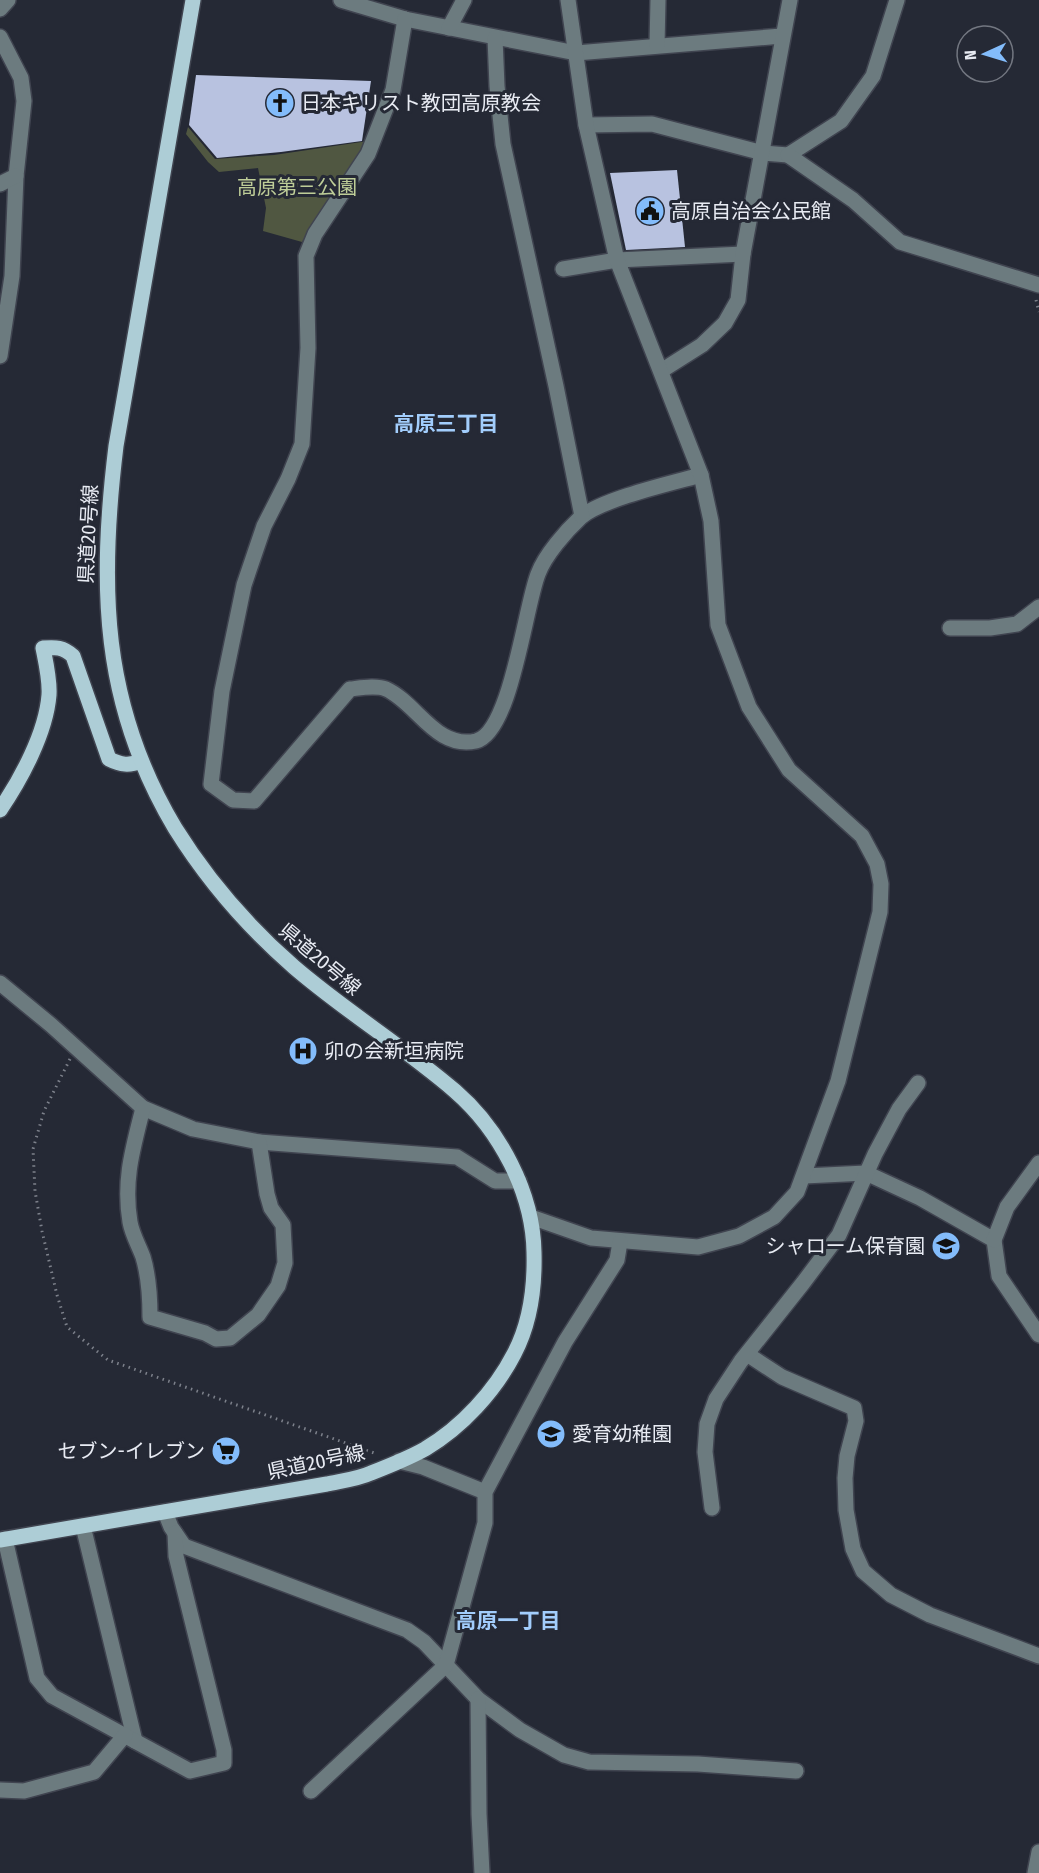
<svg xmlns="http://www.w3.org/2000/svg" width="1039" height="1873" font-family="'Fira Sans Condensed','Noto Sans JP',sans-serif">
<rect width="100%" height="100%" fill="#252935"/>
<polygon fill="#505741" points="188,127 215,159 274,155 368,141 302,242 263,231 266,208 258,168 219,172 208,162 186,134"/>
<g fill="#b8c2e0">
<polygon points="196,75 371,81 362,141 281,152 217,158 189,125"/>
<polygon points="677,170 685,247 626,250 610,173"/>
</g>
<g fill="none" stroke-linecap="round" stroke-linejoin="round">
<g stroke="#404450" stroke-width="18">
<g id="minor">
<polyline points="341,0 405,19 576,53 782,36"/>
<polyline points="0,9 8,0"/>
<path d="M 405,19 L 393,90 L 368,154 L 315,234 L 306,256 L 308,348 L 302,444 L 288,479 L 264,526 L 244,585 L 222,691 L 211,784 L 233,800 L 254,801 L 350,689 C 360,688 376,685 386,689 C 417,703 436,750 476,741 C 511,732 525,607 538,574 C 545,555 566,531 581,517 C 602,499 672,483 701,475"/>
<polyline points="449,28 464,0"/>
<polyline points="0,37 21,78 24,101 16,176 12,276 0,356"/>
<polyline points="495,38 497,86 503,144 556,386 582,516"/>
<polyline points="657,45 658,0"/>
<polyline points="586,125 652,124 763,153 788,155 841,121 873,76 897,0"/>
<polyline points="788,155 853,200 900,242 1039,285"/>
<polyline points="0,184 16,176"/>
<polyline points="563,269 617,260 743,254"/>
<polyline points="661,371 702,345 725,323 738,300 743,254 790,0"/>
<polyline points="950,628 990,628 1017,624 1039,607"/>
<polyline points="0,983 51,1025 143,1108 193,1129 259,1142 457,1157 495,1181 519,1181"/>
<path d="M 143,1108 C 133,1148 123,1180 130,1222 C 132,1234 139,1246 143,1257 C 149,1277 150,1296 150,1317 L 205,1333 L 216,1339 L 230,1338 L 258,1315 L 278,1286 L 285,1263 L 283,1225 L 271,1208 L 267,1194 L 259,1142"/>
<polyline points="804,1176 866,1173 920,1198 994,1240 999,1276 1039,1335"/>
<polyline points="531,1217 591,1238 698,1247 739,1236 774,1217 797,1192 838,1081 880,912 881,884 877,864 862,836 789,770 749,707 718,625 711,521 701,475 617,260 586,125 568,0"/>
<polyline points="994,1240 1007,1207 1039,1163"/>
<polyline points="747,1354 782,1377 854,1408 856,1421 847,1456 845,1478 846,1510 853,1549 863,1571 891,1595 930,1615 1039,1656"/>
<polyline points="399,1461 423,1467 485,1492"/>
<polyline points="712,1508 705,1452 707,1424 716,1399 741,1361 803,1283 839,1235 875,1154 899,1109 918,1083"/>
<polyline points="165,1512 171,1527 184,1546 407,1630 424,1642 478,1699 520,1730 564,1755 589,1762 698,1764 796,1771"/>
<polyline points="83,1526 135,1741"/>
<polyline points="5,1539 37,1678 52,1696 190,1771 224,1763 224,1750 176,1556 175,1533"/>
<polyline points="478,1699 479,1814 482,1873"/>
<polyline points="0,1790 24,1791 94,1772 125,1735"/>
<polyline points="311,1791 446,1665 485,1523 485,1492 565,1342 617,1260 620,1242"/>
<polyline points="1035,1873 1039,1852"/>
</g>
</g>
<g stroke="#404450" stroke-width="18">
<g id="major">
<path d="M 0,810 C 21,779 46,733 49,695 C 50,680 46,663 43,648 C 56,647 63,647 73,656 L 109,759 C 121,765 129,766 141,761"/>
<path d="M 0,1540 L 327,1484 C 341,1481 358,1479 371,1473 C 389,1466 409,1458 425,1449 C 462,1427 495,1391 514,1354 C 531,1322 535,1288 534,1252 C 533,1193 500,1130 455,1091 C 404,1047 345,1011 294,967 C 247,926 208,881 175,828 C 101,704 99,585 116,446 L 193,0"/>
</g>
</g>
<g stroke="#7d818b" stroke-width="3" stroke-dasharray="1.5 4.5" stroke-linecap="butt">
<polyline points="1036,300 1039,312"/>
<polyline points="70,1059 44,1111 33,1149 35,1191 42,1231 57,1295 67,1327 108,1360 377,1454"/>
</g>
<use href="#minor" stroke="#6c7b7f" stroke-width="15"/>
<use href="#major" stroke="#adcdd6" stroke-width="15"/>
</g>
<defs>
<g id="church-disc" transform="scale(1.5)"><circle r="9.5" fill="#83bcfb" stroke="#252935"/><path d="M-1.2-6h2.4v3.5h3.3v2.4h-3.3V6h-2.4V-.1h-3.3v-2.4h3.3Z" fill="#111"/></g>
<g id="civic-disc" transform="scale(1.5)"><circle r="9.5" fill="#83bcfb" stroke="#252935"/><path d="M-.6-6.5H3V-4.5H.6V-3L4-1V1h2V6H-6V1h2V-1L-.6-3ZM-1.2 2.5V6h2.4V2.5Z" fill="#111"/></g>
<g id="hospital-disc" transform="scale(1.5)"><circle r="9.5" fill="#83bcfb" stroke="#252935"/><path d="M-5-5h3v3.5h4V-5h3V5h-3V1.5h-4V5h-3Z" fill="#111"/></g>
<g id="school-disc" transform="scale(1.5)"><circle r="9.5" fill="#83bcfb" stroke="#252935"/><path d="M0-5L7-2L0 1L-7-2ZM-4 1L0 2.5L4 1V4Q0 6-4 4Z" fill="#111"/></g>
<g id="supermarket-disc" transform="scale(1.5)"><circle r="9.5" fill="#83bcfb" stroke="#252935"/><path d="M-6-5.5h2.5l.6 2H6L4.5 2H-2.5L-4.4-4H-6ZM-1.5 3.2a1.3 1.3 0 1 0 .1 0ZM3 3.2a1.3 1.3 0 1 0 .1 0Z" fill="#111"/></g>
</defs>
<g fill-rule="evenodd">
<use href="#church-disc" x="280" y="103"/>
<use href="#civic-disc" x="650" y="211"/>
<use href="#hospital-disc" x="303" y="1051"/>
<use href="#school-disc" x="946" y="1246"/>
<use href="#school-disc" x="551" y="1434"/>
<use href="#supermarket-disc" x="226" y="1451"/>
</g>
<g text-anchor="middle" stroke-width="6" stroke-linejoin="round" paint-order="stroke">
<g font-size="20" fill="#e8ebf3" stroke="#252935" text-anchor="start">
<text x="301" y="110">日本キリスト教団高原教会</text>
<text x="671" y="218">高原自治会公民館</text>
<text x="324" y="1058">卯の会新垣病院</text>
<text x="925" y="1253" text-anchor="end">シャローム保育園</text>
<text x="572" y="1441">愛育幼稚園</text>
<text x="205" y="1458" text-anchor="end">セブン-イレブン</text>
</g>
<g font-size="20" fill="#becd98" stroke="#252935">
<text x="297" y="194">高原第三公園</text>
</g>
<g font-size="20" fill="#e8ebf3" stroke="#252935">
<text transform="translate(88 534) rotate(-87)" y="7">県道20号線</text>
<text transform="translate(320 959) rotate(40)" y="7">県道20号線</text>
<text transform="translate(316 1462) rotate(-12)" y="7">県道20号線</text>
</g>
<g font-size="21" font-weight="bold" fill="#a2cdfc" stroke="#252935">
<text x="446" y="431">高原三丁目</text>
<text x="508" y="1628">高原一丁目</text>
</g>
</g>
<g transform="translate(985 54) rotate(266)"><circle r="28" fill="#252935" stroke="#737781" stroke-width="1.5"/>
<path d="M0-4.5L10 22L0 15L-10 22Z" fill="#83bcfb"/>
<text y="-9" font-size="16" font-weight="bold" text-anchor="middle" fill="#e8ebf3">N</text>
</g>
</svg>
